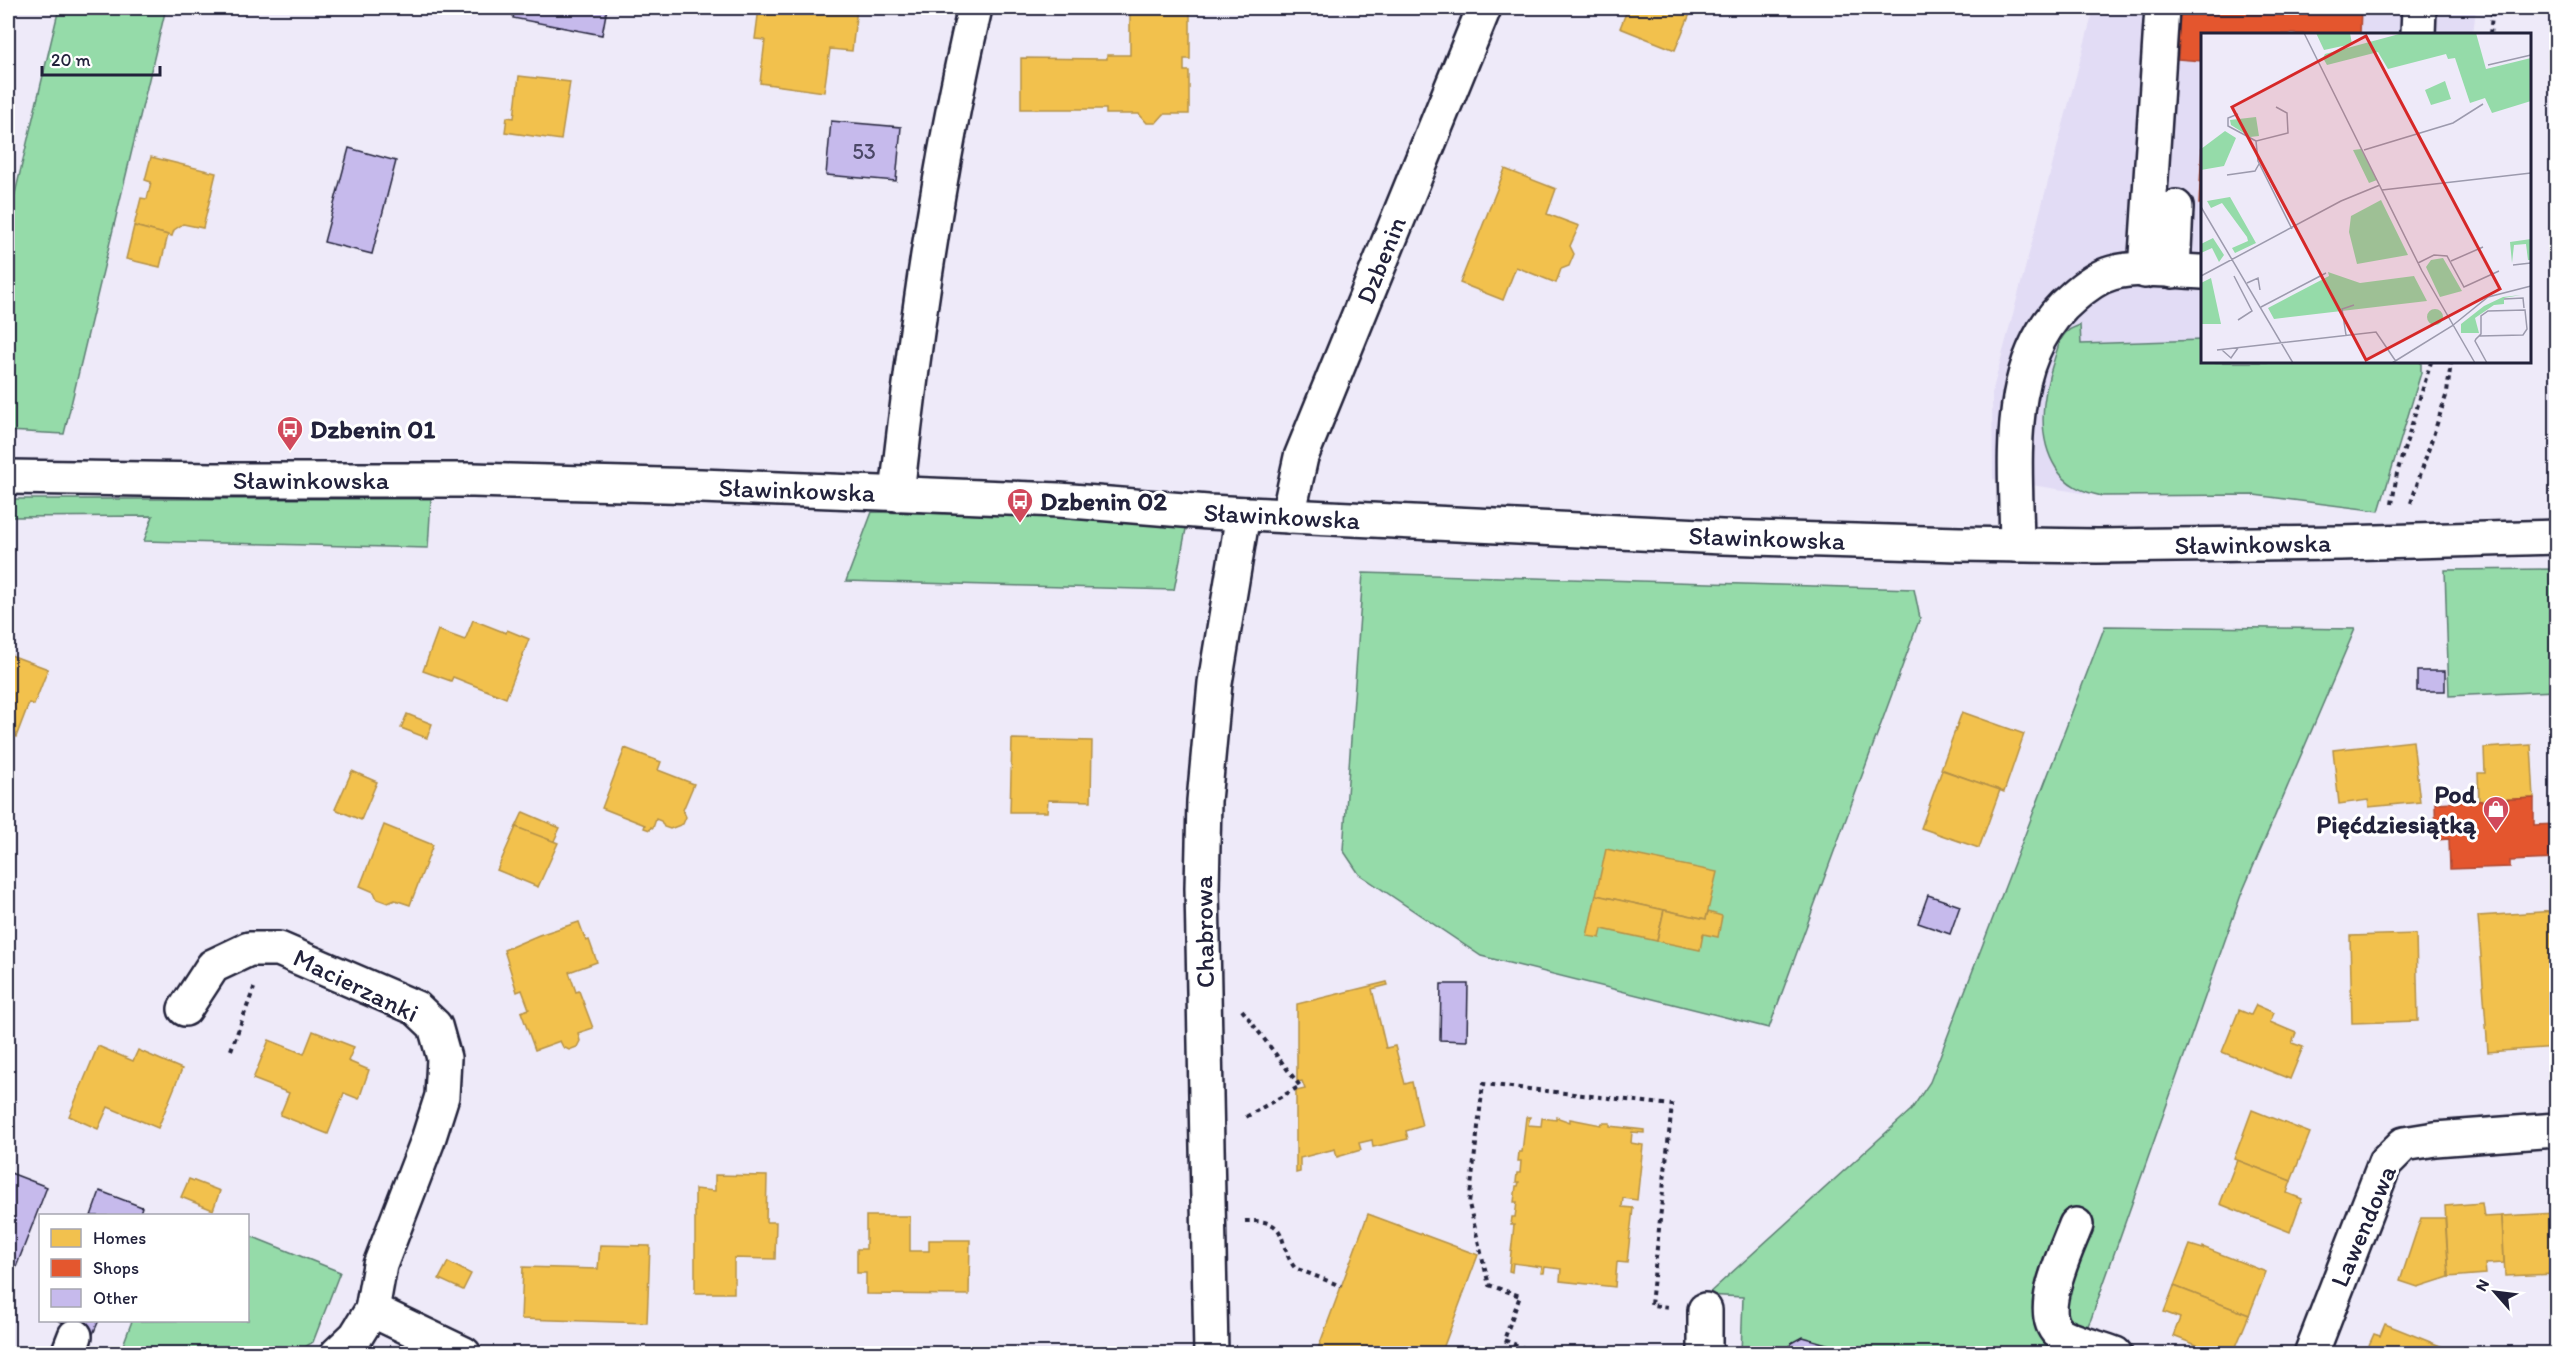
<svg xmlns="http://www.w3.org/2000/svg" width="2564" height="1361" font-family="Itim,sans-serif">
<rect width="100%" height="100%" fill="#eeeaf9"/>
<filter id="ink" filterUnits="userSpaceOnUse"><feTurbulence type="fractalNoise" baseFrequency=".0167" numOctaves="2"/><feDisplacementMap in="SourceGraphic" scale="12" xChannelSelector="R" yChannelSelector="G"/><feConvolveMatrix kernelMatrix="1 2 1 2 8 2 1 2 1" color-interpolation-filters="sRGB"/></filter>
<g filter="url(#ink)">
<polygon fill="#e2dcf5" points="2094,8 2476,8 2473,34 2202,34 2202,362 2421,362 2421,373 2379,511 2254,495 2102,496 1993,479 1992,393"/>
<g fill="#95dba9" stroke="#5c7e72" stroke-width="1.5">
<polygon points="59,8 166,8 64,434 8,431 8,223"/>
<path d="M 2080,325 L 2081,344 L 2202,340 L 2202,362 L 2421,362 L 2421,373 L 2379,511 L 2254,495 L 2102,496 C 2083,492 2066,485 2056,468 C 2036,436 2043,393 2054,360 C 2057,350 2060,337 2068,331 C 2071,328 2076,327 2080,325 Z"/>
<polygon points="8,499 431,499 428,548 144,541 153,516 8,517"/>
<polygon points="872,512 1188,519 1174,590 846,581"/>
<polygon points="2556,569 2556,691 2449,696 2445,570"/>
<polygon points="1363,573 1914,589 1920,618 1769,1028 1481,956 1359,874 1343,850"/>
<polygon points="2105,626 2355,629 2241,895 2091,1319 2075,1353 1741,1353 1743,1297 1707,1295 1911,1110 1930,1082"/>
<polygon points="248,1235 340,1272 313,1342 296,1353 120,1353 132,1321 248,1320"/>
</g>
<g fill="#f2c14e" stroke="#b49148" stroke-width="1.5">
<polygon points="759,8 857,8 852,51 830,49 824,92 760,83 765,40 755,39"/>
<polygon points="1130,8 1190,8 1190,59 1184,59 1184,71 1189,71 1189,114 1164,114 1156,123 1147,123 1139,114 1106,114 1106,109 1021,109 1021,58 1107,59 1107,55 1130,55"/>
<polygon points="1628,8 1684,8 1683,11 1690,14 1675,50 1620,28"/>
<polygon points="519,76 570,82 561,140 505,132 507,117 514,118"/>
<polygon points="151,157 216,173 203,228 183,224 174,230 172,236 134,226 141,198 147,199 151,182 145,180"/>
<polygon points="1505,169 1556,189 1547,214 1579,226 1570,246 1574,254 1569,266 1561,269 1556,283 1516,267 1503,300 1460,283"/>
<polygon points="134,226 168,235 160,267 126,259"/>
<polygon points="473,620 506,633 507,630 529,639 506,698 453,677 451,681 423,671 438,630 465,640"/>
<polygon points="8,654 48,669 34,705 29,703 16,737 8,734"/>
<polygon points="1962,712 2024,734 2004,792 1941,769"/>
<polygon points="407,714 432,724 427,738 401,728"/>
<polygon points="1012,739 1092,741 1091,801 1048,800 1047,812 1010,812"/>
<polygon points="2413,741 2420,802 2369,807 2368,800 2339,804 2333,750"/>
<polygon points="2531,745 2534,798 2479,801 2478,773 2485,773 2484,748"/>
<polygon points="625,748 661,762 658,770 694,784 683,810 686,817 683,824 670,829 664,827 661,821 656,819 653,828 651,827 650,830 644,828 645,825 602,808"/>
<polygon points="1942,770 2000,790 1979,848 1921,828"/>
<polygon points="352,771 377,782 361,820 335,809"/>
<polygon points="523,812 560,828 553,843 516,827"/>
<polygon points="384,825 433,845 410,905 395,900 388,903 377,899 374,892 360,886"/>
<polygon points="516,827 558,843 538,887 497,870"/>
<polygon points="1606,849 1717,872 1706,919 1596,895"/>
<polygon points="1596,895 1664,910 1657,941 1602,929 1600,938 1587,936"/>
<polygon points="1664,910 1706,919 1708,912 1722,916 1718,937 1703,934 1700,950 1657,941"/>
<polygon points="2556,911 2556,1047 2488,1052 2478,916"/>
<polygon points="579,922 586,941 589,940 597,962 569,972 576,992 579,991 593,1028 578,1033 580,1041 577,1047 569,1050 563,1047 560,1041 535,1050 521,1012 529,1009 522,990 517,992 504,950 539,935"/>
<polygon points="2416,934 2418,1021 2352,1023 2350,936"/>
<polygon points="1387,982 1388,985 1372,989 1386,1048 1395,1046 1405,1084 1412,1082 1422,1126 1406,1131 1408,1139 1373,1147 1372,1140 1359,1143 1361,1150 1337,1157 1335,1149 1300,1158 1300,1172 1296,1173 1296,1091 1305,1089 1302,1081 1297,1082 1297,1004"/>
<polygon points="2256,1005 2274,1013 2270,1022 2296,1033 2292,1043 2303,1047 2290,1079 2222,1052 2239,1010 2251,1015"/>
<polygon points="313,1031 354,1047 348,1061 369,1070 359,1099 344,1093 328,1134 280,1115 289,1093 253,1079 269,1040 304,1054"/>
<polygon points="98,1046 133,1061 138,1050 182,1069 158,1128 108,1107 98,1129 69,1116"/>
<polygon points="2252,1110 2310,1133 2291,1181 2234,1159"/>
<polygon points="1526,1117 1530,1117 1528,1125 1541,1126 1542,1118 1556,1120 1556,1117 1570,1122 1570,1119 1601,1125 1602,1123 1610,1123 1610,1126 1644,1130 1644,1133 1632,1132 1631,1143 1643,1145 1637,1200 1623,1198 1622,1207 1633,1208 1627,1263 1617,1262 1615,1287 1560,1281 1561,1269 1545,1267 1544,1273 1541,1273 1542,1267 1513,1263 1512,1272 1509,1271 1514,1225 1511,1225 1512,1217 1515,1217 1517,1202 1514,1202 1516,1186 1518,1186 1519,1182 1516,1182 1517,1173 1520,1173 1521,1161 1518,1161 1519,1152 1522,1152"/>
<polygon points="2237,1160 2291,1181 2287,1193 2302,1199 2290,1232 2220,1204"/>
<polygon points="715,1175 767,1176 766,1222 776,1222 775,1259 734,1258 734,1293 695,1293 695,1189 715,1191"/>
<polygon points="189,1179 220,1191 213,1210 181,1197"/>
<polygon points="2482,1203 2484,1217 2502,1216 2504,1263 2485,1264 2486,1274 2449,1277 2445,1206"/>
<polygon points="2556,1213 2556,1274 2505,1276 2502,1216"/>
<polygon points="1368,1214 1478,1255 1441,1354 1316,1354"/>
<polygon points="866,1216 910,1216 910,1251 929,1251 929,1240 970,1240 969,1295 866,1294 866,1273 857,1273 857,1249 866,1249"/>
<polygon points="2421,1218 2445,1218 2449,1277 2418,1287 2400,1281"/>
<polygon points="600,1245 650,1246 647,1323 521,1319 523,1267 598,1269"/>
<polygon points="2190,1245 2203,1249 2203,1247 2266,1272 2249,1315 2174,1286"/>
<polygon points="448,1262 471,1274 463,1290 439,1279"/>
<polygon points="2174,1286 2249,1315 2233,1354 2220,1354 2173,1336 2180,1318 2164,1312"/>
<polygon points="2385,1324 2448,1349 2447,1354 2365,1354 2374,1334 2380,1336"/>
</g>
<g fill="#e4572e" stroke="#aa4732" stroke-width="1.5">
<polygon points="2172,8 2361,8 2360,34 2202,34 2202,61 2178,59 2179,42 2167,40 2169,21 2180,21 2171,20"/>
<polygon points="2202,147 2202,204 2199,204"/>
<polygon points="2534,798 2534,825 2556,824 2556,859 2510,861 2510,867 2450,869 2449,839 2436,840 2435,803"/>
</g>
<g fill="#c6baec" stroke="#22223b" stroke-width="1.5">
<polygon points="515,8 607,8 602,35 513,18"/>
<polygon points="831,121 901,127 896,181 826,175"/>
<polygon points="349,148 396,161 372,254 324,242"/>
<rect x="2417" y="671" width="28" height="20"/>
<polygon points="1928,895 1960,906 1950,934 1918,923"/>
<polygon points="1441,984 1468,984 1467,1041 1440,1040"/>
<polygon points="8,1172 47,1187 8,1288"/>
<polygon points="100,1191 142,1207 139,1216 91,1216"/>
<polygon points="57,1320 99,1320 93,1334"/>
<polygon points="1802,1337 1862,1354 1788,1354 1791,1343"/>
</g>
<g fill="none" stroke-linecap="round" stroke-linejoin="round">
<g stroke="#22223b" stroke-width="38">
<g id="minor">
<polyline points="2418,34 2419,8"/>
<polyline points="2145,271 2162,8"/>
<polyline points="2173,271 2176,207"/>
<polyline points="8,477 212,480 473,480 701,486 1059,500 1208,512 1722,537 1959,544 2097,546 2341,543 2556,537"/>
<path d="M 897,494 C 915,331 938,167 975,8"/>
<polyline points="1288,516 1301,457 1484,8"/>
<path d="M 2017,545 C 2016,462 2002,356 2073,297 C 2084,287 2097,277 2112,273 C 2137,266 2175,271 2202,272"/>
<polyline points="185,1009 213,966 249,949 279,949 416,1008 435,1026 444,1058 442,1096 428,1140 380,1265 372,1310 464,1354"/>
<path d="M 2076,1225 C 2067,1249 2036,1310 2058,1332 C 2068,1341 2101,1348 2115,1354"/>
<polyline points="68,1354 75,1336"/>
<polyline points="337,1354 356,1336 372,1310"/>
<polyline points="1211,1354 1202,888 1204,801 1215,683 1243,514"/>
<polyline points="1705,1354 1705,1310"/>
<polyline points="2311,1354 2385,1163 2404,1144 2435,1139 2556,1130"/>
</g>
</g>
<g stroke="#22223b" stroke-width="4" stroke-dasharray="4.5 4.5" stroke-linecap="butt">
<polyline points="2490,34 2493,8"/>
<polyline points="2411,503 2447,393 2451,362"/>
<polyline points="2392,504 2397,473 2431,362"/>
<polyline points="1242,1010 1300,1086 1244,1118"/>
<polyline points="231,1050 254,988"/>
<path d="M 1245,1221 C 1293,1219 1275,1242 1295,1268 L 1341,1286"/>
<polyline points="500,1349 510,1354"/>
<polyline points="1530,1354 1531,1351 1504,1340 1520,1296 1489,1285 1469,1204 1483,1084 1672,1105 1651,1305 1669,1307"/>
</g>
<use href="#minor" stroke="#fff" stroke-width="33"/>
</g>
</g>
<defs>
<g id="bus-pin" transform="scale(1.35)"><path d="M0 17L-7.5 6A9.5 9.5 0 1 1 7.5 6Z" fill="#d1495b" stroke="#fff"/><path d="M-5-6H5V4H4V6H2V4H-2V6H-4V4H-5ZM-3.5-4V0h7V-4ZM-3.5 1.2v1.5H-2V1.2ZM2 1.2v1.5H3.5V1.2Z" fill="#fff"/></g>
<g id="shop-pin" transform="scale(1.35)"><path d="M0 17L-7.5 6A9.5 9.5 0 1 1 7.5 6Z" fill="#d1495b" stroke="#fff"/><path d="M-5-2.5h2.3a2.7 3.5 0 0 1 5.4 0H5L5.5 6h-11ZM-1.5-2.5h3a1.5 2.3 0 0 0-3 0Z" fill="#fff"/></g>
</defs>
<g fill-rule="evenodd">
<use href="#bus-pin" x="290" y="429"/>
<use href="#bus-pin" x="1020" y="501"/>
<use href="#shop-pin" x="2496" y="809"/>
</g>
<g text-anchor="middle" stroke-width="6" stroke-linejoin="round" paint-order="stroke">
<g font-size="22" fill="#4b4867">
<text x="864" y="159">53</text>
</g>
<g font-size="26" fill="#22223b" stroke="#fff">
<text transform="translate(1381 260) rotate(-68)" y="9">Dzbenin</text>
<text x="311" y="489">Sławinkowska</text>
<text transform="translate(797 490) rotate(2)" y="9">Sławinkowska</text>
<text transform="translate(1282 516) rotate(3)" y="9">Sławinkowska</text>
<text transform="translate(1767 538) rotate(2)" y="9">Sławinkowska</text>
<text transform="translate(2253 544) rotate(-1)" y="9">Sławinkowska</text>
<text transform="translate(1204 932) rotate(-91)" y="9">Chabrowa</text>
<text transform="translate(356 985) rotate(26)" y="9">Macierzanki</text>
<text transform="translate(2363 1226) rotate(-67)" y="9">Lawendowa</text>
</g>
<g font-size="26" font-weight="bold" fill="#22223b" stroke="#fff" text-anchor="start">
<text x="310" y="438">Dzbenin 01</text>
<text x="1040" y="510">Dzbenin 02</text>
<text x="2476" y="803" text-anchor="end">Pod<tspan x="2476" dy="30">Pięćdziesiątką</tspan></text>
</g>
</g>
<g transform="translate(2201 33)">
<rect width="330" height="330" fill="#eeeaf9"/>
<path d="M 115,0 L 149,0 L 151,11 L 123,17 ZM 202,0 L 275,0 L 285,36 L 330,25 L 330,68 L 291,80 L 284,65 L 269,70 L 254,25 L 247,26 L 245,21 L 187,36 L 177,19 L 126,32 L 122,25 L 124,21 ZM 244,48 L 250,66 L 230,72 L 224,57 ZM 55,84 L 58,103 L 49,104 L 30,92 L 29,87 ZM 24,98 L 35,105 L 23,133 L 0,137 L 0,116 ZM 160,116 L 176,147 L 168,150 L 152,117 ZM 29,164 L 55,210 L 34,220 L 31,215 L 47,208 L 46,204 L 21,170 L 10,175 L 6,168 ZM 180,167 L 207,222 L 156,231 L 148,199 L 150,183 ZM 12,205 L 23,222 L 18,229 L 11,215 L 0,220 L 0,211 ZM 330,206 L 330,227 L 327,227 L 325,211 L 313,212 L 311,230 L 309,209 ZM 242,225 L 261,258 L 239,264 L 225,234 L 230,227 ZM 127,239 L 159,250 L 213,243 L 226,268 L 73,286 L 67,275 L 128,243 ZM 10,245 L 20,291 L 0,291 L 0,250 ZM 320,262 L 303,265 L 303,271 L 293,272 L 274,285 L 278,300 L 260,300 L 260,291 L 283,273 L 302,264 ZM226 284a8 8 0 1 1 16 0a8 8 0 1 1-16 0Z" fill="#95dba9"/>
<path fill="none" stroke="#9c9aad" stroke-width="1.5" d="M 103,0 L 221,238 L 274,330M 287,32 L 330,22M 75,74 L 86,80 L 87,100 L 55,108 L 57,128 L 91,196M 37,81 L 27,85 L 27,93 L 55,108M 163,117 L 252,90 L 282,71M 26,142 L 54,138 L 58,131M 181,157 L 330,140M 0,174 L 92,330M 250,228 L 282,214M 217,230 L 233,222 L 246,223 L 263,254 L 298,238M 312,232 L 330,230M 0,243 L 140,168 L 179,152M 33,243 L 51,278 L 37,287M 46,250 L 57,245 L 59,257M 303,266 L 322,265 L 323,275M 60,274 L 125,240M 145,302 L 141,276 L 153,272M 278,303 L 322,302 L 326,296 L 324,277 L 287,278 L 280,283 L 280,301 L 275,306 L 274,308 L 286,330M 16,317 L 175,299 L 196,330M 21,317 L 30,325 L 37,315M 191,330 L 251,293 L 287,264 L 330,253"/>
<path fill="#d62828" fill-opacity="0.15" stroke="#d62828" stroke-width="3" d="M 165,3 L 299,256 L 165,327 L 31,74 Z"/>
<rect width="330" height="330" fill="none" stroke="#22223b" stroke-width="3"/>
</g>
<rect width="2564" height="1361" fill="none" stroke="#fff" stroke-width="30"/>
<rect x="15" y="15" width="2534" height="1331" fill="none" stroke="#22223b" stroke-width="2" filter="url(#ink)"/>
<rect x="39" y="1214" width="210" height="108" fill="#ffffff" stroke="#a7a7b1" stroke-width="1.5"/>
<rect x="51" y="1229" width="30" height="18" fill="#f2c14e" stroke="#a7a7b1" stroke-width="1.5"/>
<text x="93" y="1244" font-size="18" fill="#22223b">Homes</text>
<rect x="51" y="1259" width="30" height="18" fill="#e4572e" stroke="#a7a7b1" stroke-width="1.5"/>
<text x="93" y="1274" font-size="18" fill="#22223b">Shops</text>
<rect x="51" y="1289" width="30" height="18" fill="#c6baec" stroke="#a7a7b1" stroke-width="1.5"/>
<text x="93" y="1304" font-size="18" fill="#22223b">Other</text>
<g transform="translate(2495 1292) rotate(298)" stroke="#ffffff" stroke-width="4.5" paint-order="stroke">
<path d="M0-4.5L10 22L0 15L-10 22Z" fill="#22223b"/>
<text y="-9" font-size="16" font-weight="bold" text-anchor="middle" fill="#22223b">N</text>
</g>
<path d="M42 66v9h118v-9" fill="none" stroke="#22223b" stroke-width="3"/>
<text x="51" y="66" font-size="18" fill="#22223b" stroke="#ffffff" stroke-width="4.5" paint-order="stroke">20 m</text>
</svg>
